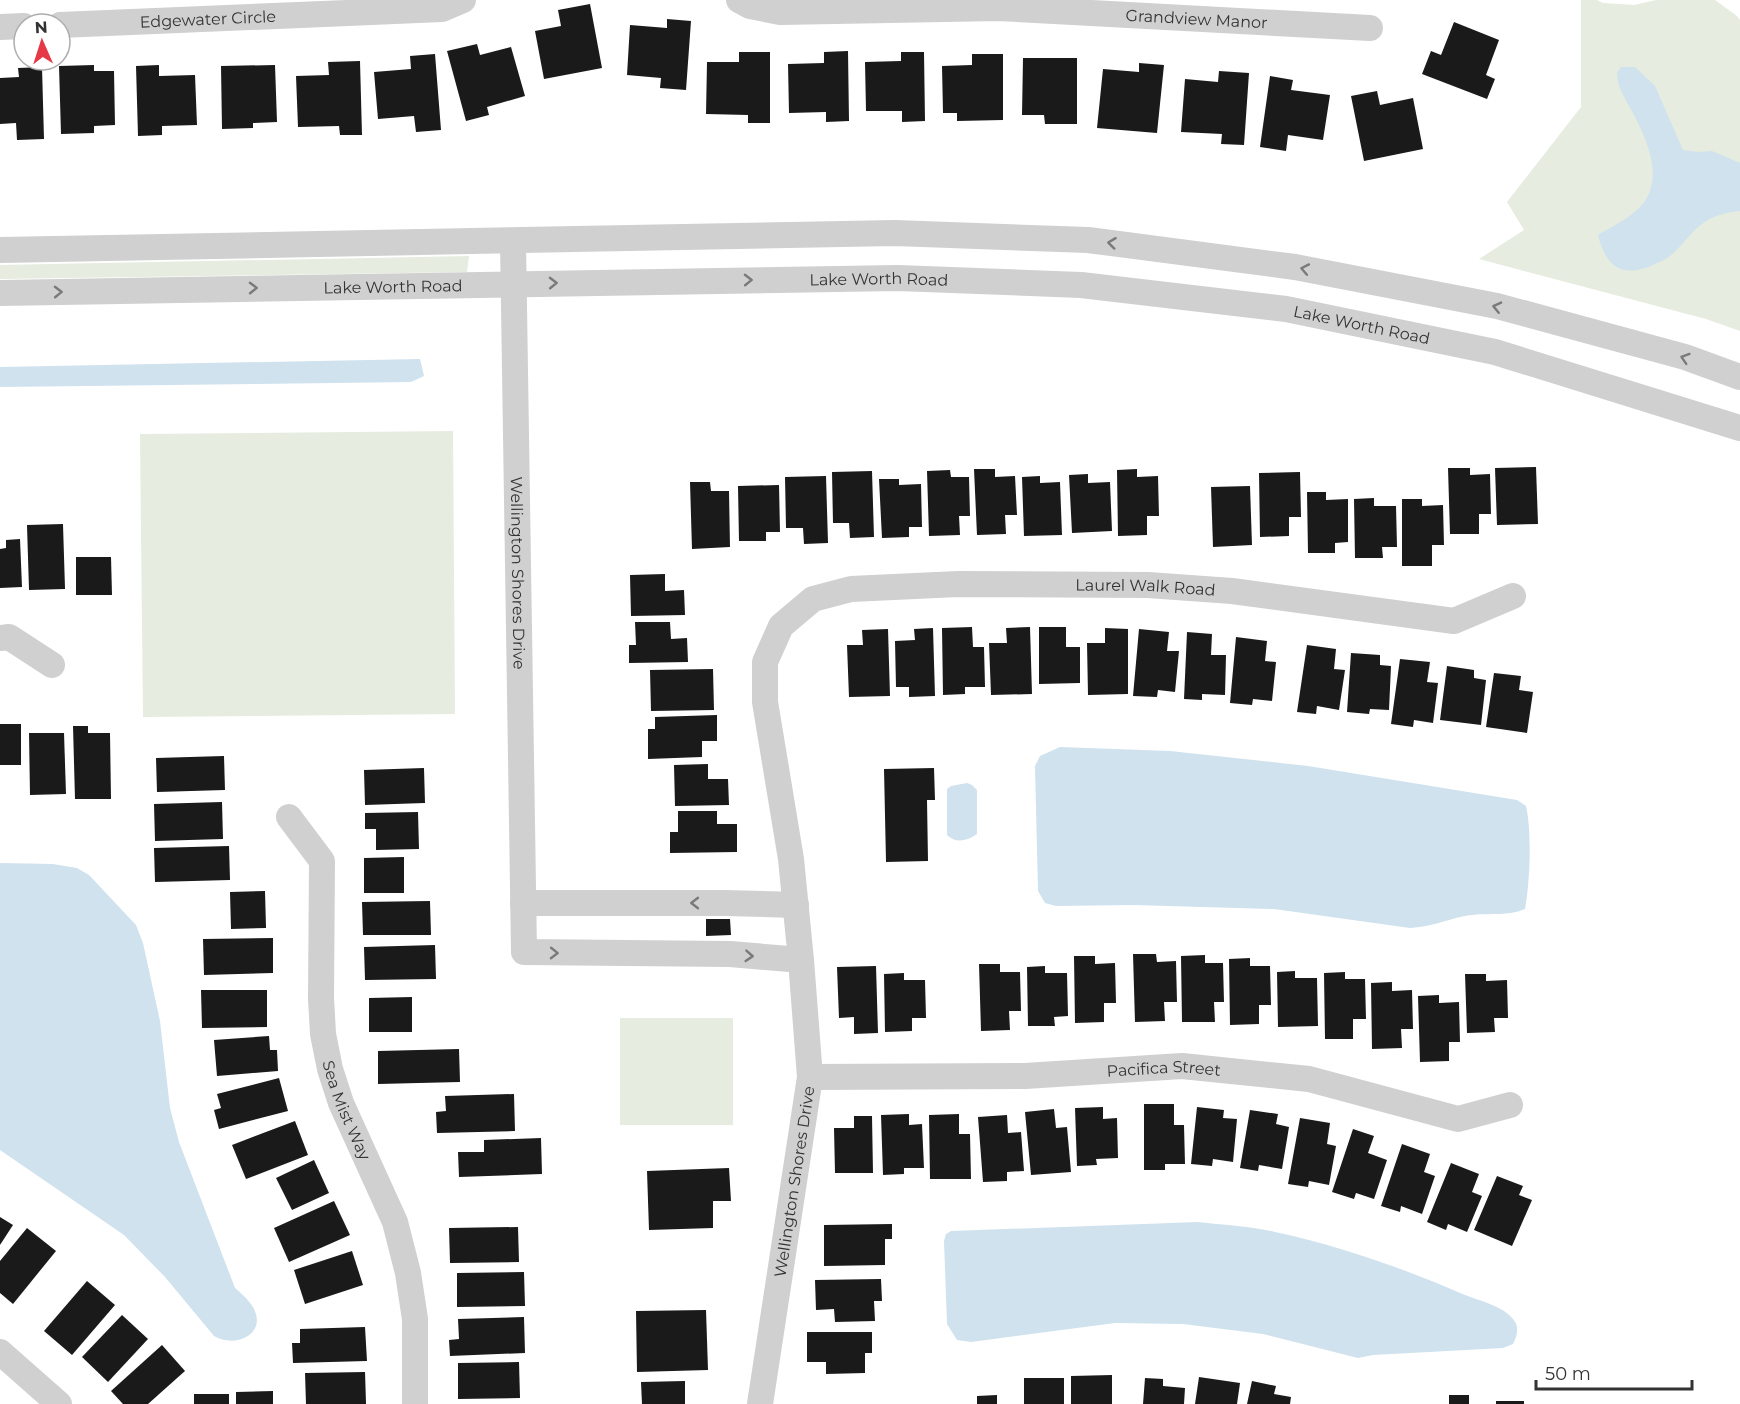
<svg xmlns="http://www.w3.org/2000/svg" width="1740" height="1404" font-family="Montserrat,sans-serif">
<rect width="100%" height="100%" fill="#fff"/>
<g fill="#e6ecdf">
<polygon points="1581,0 1597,0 1603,3 1634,5 1656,0 1715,0 1737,16 1740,20 1740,331 1706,319 1479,259 1524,230 1507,202 1581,107"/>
<polygon points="469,256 467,272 0,279 0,265"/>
<polygon points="453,431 455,714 143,717 140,434"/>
<rect x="620" y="1018" width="113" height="107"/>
</g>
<g fill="#cfe2ee">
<path d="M 1621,67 L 1635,67 L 1655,86 L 1683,150 L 1698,152 L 1712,151 L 1740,163 L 1740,211 C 1725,212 1709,217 1697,228 C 1688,236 1681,247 1671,255 C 1667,259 1661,261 1655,264 C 1623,279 1606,268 1598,235 C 1611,227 1626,220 1637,210 C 1666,184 1649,144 1634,115 C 1627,101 1617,88 1617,73 Z"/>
<polygon points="420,359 424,376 411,382 0,387 0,367"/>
<path d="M 1060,747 L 1170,751 L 1308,766 L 1517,800 L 1526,806 C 1532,832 1530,882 1525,909 C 1507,917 1485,912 1465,916 C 1445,920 1431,927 1410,928 L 1274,909 L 1133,905 L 1056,906 L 1045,903 L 1038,891 L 1035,766 L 1040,756 Z"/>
<path d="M 967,783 L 972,785 L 977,790 L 977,834 C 967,841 956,844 947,835 L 947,789 L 951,786 Z"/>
<path d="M 0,863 L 53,864 L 77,868 L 89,875 L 136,925 L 143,943 L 160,1021 L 170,1108 L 179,1142 L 235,1288 C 242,1294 250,1301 254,1309 C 267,1336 233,1348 214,1336 L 165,1277 L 124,1235 L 0,1150 Z"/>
<path d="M 1198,1222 C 1223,1225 1250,1226 1275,1232 C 1340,1246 1403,1268 1465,1295 C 1480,1301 1503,1306 1513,1319 C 1520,1327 1517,1336 1513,1344 L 1503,1348 L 1373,1355 L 1358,1358 L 1263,1334 L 1183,1324 L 1115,1323 L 971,1342 L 957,1340 L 947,1324 L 944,1241 L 946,1234 L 951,1231 Z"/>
</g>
<g fill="#1a1a1a">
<polygon points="590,4 602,68 544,79 535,31 561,26 558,10"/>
<polygon points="667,19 691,21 686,90 660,88 661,78 627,75 630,25 667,28"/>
<polygon points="1454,22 1499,40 1486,75 1495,79 1487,99 1422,74 1431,51 1441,55"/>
<polygon points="477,44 480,55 511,47 525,96 487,107 489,115 466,121 447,51"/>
<polygon points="848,51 849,121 826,122 826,112 789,113 788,64 824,63 824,52"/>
<polygon points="739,52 770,52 770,123 748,123 748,115 706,114 707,62 739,62"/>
<polygon points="901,52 924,52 925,121 902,122 902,111 866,111 865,62 901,61"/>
<polygon points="435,54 441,130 416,132 414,116 378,119 374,72 411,69 410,56"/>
<polygon points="972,54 1003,54 1003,120 957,121 957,113 943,113 942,66 972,65"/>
<polygon points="1023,58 1077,58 1077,124 1045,124 1044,115 1022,115"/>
<polygon points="360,61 362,135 340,135 339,126 298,127 296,76 329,75 328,62"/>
<polygon points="1139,63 1164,65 1157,133 1097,128 1103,69 1139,72"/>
<polygon points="94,65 94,71 114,71 115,125 94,126 94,133 61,134 59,66"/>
<polygon points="159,65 159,76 195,75 197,125 162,126 162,135 138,136 136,66"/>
<polygon points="275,65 277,122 253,123 253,128 222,129 221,66"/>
<polygon points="42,67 44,139 17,140 16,123 0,124 0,78 19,77 18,68"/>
<polygon points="1219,71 1249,73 1244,145 1221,144 1222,134 1181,132 1185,79 1218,82"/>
<polygon points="1270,76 1293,80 1291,90 1330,95 1323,140 1288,135 1286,151 1260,147"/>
<polygon points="1377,91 1380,105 1413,98 1423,149 1364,161 1351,96"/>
<polygon points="1536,467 1538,524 1497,525 1495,468"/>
<polygon points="1448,468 1470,468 1470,475 1490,474 1491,514 1479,514 1479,534 1450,534"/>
<polygon points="974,469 995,469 995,477 1015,476 1017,515 1005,515 1006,534 977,535"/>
<polygon points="1137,469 1137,477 1158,476 1159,516 1147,516 1147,535 1118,536 1117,470"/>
<polygon points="950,470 951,477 969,477 970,516 959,516 960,535 929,536 927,471"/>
<polygon points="872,471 874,537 850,538 849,523 833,523 832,472"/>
<polygon points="1300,472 1301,517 1289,517 1289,536 1260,537 1259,473"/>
<polygon points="1088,474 1088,483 1110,482 1112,531 1072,533 1069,475"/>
<polygon points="826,476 828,543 804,544 803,528 786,528 785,477"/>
<polygon points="1040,476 1040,483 1060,482 1062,535 1024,536 1022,477"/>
<polygon points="879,479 899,479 899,485 921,484 922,527 909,527 909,537 882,538"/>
<polygon points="690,482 710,482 711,491 729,491 730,547 692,549"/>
<polygon points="779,485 780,532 766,532 766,541 739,541 738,486"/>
<polygon points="1250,486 1252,545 1213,547 1211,487"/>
<polygon points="1307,492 1326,492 1326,500 1348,499 1348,542 1335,543 1335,553 1308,553"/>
<polygon points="1374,498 1374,506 1396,506 1397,547 1382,547 1383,558 1355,558 1354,499"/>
<polygon points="1402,499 1422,499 1422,506 1443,505 1444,545 1432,545 1432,566 1402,566"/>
<polygon points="63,524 65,589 29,590 27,525"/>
<polygon points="20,539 22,587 0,588 0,549 6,548 6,540"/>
<polygon points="76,557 111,557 112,595 76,595"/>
<polygon points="665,574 665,591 684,590 685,615 631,616 630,575"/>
<polygon points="635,622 670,622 671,639 687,638 688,662 629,663 629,645 636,645"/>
<polygon points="972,627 973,647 984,647 985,687 965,687 965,694 943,695 942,628"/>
<polygon points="1030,627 1032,694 991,695 989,643 1007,643 1006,628"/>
<polygon points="1039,627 1066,627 1066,647 1080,647 1080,683 1039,684"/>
<polygon points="933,628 935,696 909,697 909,687 896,687 895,641 915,640 914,629"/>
<polygon points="1105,628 1128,629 1128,694 1088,695 1087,643 1105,643"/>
<polygon points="888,629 890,696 849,697 847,645 863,645 862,630"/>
<polygon points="1139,629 1169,632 1167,651 1179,651 1175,692 1158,690 1157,697 1133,696"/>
<polygon points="1187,632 1212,634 1211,655 1226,655 1225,695 1202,694 1202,700 1184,699"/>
<polygon points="1236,637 1267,641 1265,661 1276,662 1272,701 1253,699 1252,705 1230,703"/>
<polygon points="1307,645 1336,649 1334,669 1345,670 1339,710 1317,706 1316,714 1297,712"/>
<polygon points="1351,653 1380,655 1380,665 1391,666 1389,710 1370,709 1369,714 1347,712"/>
<polygon points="1400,659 1430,662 1427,682 1438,683 1433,723 1414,720 1413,727 1391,724"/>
<polygon points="1447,666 1474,670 1474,678 1486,680 1481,725 1440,720"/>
<polygon points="713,669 714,710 651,711 650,670"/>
<polygon points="1494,673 1521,676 1519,690 1533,692 1527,733 1486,727"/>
<polygon points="717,715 717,741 702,741 702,757 648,759 648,729 655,729 655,717"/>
<rect x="0" y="724" width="21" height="41"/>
<polygon points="73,726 88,726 88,733 110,733 111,799 75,799"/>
<polygon points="29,733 64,733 66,794 30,795"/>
<polygon points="224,756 225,790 157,792 156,758"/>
<polygon points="708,764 708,779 728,779 729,805 675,806 674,765"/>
<polygon points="424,768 425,803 365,805 364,770"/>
<polygon points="934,768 935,800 927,800 928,861 886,862 884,769"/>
<polygon points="222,802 223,839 155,841 154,804"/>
<polygon points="678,811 717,811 717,824 737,824 737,852 670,853 670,832 678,832"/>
<polygon points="418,812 419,849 376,850 376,829 365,829 365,813"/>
<polygon points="229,846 230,880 155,882 154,848"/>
<polygon points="404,857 404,893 364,893 364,858"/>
<polygon points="265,891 266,928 231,929 230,892"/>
<polygon points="430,901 431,935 363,935 362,902"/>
<polygon points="706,919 730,919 731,935 706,936"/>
<polygon points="273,938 273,973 204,975 203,939"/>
<polygon points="435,945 436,979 365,980 364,947"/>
<polygon points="1133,954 1156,954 1157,962 1176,961 1177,1002 1164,1002 1165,1021 1135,1022"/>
<polygon points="1205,955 1205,963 1223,963 1224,1002 1214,1002 1215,1022 1182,1022 1181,956"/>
<polygon points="1074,956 1095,956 1095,964 1115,963 1116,1003 1104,1003 1104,1022 1075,1023"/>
<polygon points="1250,958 1250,966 1270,966 1271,1005 1259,1005 1259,1024 1230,1025 1229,959"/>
<polygon points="979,964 1000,964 1000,972 1020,972 1021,1011 1009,1011 1010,1030 981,1031"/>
<polygon points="876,966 878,1033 854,1034 854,1017 839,1018 837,967"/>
<polygon points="1045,966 1045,973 1067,973 1068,1016 1054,1017 1055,1026 1028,1026 1027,967"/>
<polygon points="1295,971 1295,978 1317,978 1318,1026 1278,1027 1277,972"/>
<polygon points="1345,972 1345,979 1365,979 1366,1019 1353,1019 1353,1039 1325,1039 1324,973"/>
<polygon points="904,973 904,980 925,980 926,1018 912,1018 912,1031 885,1032 884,974"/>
<polygon points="1465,974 1486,974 1486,981 1507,980 1508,1018 1494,1018 1495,1032 1467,1033"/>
<polygon points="1392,982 1392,991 1412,990 1413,1029 1401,1029 1402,1048 1372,1049 1371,983"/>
<polygon points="201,990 267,990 267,1027 202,1028"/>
<polygon points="1439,995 1439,1003 1459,1002 1460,1042 1449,1042 1449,1061 1420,1062 1418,996"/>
<polygon points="412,997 412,1032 369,1032 369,998"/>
<polygon points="269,1036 270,1050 277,1050 278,1071 217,1076 214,1040"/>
<polygon points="459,1049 460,1082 378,1084 378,1051"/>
<polygon points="279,1078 288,1111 219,1129 214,1110 221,1108 217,1094"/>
<polygon points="514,1094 515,1131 437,1133 436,1112 446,1111 445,1096"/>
<polygon points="1144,1104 1174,1104 1174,1125 1184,1125 1185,1164 1165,1164 1165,1170 1144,1170"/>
<polygon points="1103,1107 1103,1119 1117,1118 1118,1158 1096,1159 1097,1165 1077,1166 1075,1108"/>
<polygon points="1197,1107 1224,1110 1223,1118 1237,1119 1233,1162 1213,1159 1212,1166 1191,1164"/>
<polygon points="1054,1109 1056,1128 1067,1127 1071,1172 1031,1175 1025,1112"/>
<polygon points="1250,1110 1278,1114 1276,1124 1289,1127 1282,1169 1259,1165 1258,1171 1240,1168"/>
<polygon points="909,1114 909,1125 922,1124 924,1168 904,1168 904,1174 883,1175 881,1115"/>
<polygon points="959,1114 959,1134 970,1134 971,1179 930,1179 929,1115"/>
<polygon points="1007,1115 1008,1133 1021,1132 1024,1171 1007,1172 1007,1181 983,1182 978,1117"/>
<polygon points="854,1116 872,1116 873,1173 835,1173 834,1128 854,1128"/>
<polygon points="1300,1118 1330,1123 1327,1144 1336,1146 1329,1185 1309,1181 1308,1187 1288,1184"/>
<polygon points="295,1121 308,1155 246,1179 232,1145"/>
<polygon points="1353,1129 1374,1136 1368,1153 1387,1160 1374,1199 1356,1193 1354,1199 1332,1192"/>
<polygon points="541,1138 542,1174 459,1177 458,1152 484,1152 484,1140"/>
<polygon points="1402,1144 1430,1154 1424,1172 1435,1176 1422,1214 1401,1206 1400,1212 1381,1206"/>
<polygon points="314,1160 329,1193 292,1210 276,1178"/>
<polygon points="1451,1163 1479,1174 1472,1192 1482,1196 1467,1232 1448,1224 1446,1230 1427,1222"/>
<polygon points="729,1168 731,1201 713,1201 713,1228 649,1230 647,1171"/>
<polygon points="1497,1176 1523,1186 1519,1195 1532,1200 1512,1246 1474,1230"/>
<polygon points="334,1201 350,1235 289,1262 274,1228"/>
<polygon points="0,1217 13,1225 0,1245"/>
<polygon points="892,1224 892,1239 885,1239 885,1265 824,1266 824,1225"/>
<polygon points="518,1227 519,1262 450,1263 449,1228"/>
<polygon points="27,1228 56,1251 13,1304 0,1293 0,1261"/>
<polygon points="352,1251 363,1285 305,1304 294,1270"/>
<polygon points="524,1272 525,1306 457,1307 457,1273"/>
<polygon points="881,1279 882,1301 874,1301 875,1321 835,1322 834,1309 816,1310 815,1280"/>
<polygon points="87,1281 115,1305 72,1355 44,1331"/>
<polygon points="706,1310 708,1370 637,1372 636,1311"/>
<polygon points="122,1315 148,1339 108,1382 82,1357"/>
<polygon points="524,1317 525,1353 450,1356 449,1340 459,1339 458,1319"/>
<polygon points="365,1327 367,1361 293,1363 292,1343 300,1343 300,1329"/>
<polygon points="807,1332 872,1332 872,1353 865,1353 865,1373 826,1374 826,1362 807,1362"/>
<polygon points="162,1345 185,1371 148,1404 123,1404 111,1391"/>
<polygon points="519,1362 520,1398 458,1399 458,1363"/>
<polygon points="365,1372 366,1404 306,1404 305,1373"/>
<polygon points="1112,1375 1112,1404 1071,1404 1071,1376"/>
<polygon points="1199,1377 1240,1383 1237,1404 1195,1404"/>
<rect x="1024" y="1378" width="40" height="26"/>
<polygon points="1145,1378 1163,1379 1163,1386 1185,1388 1184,1404 1143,1404"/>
<polygon points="685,1381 685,1404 642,1404 641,1382"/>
<polygon points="1252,1381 1276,1386 1274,1394 1291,1397 1290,1404 1247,1404"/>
<polygon points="273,1391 273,1404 236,1404 236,1392"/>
<rect x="194" y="1394" width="35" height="10"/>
<polygon points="997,1395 997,1404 977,1404 977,1396"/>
<rect x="1449" y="1395" width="20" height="9"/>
<rect x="1496" y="1401" width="28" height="3"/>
</g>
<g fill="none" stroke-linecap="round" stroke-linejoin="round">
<g stroke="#d0d0d0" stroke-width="26">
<path id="s1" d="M 739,0 L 750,6 L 780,12 L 999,8 L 1370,28"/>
<path id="s2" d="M 60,25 L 442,9 L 463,0"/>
<polyline points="0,27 24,26"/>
<path id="s3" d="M 513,241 L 524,952 L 730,954 L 801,960"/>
<polyline points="0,250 895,233 1088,240 1295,267 1497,306 1685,357 1740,377"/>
<path id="s4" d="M 0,293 L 898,278 L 1081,285 L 1286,309 L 1495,352 L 1740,428"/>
<polyline points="0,638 9,637 52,665"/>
<path id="s5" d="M 289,817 L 322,861 L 321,998 L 323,1034 L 330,1069 L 341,1103 L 395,1222 L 408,1273 L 415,1319 L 415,1404"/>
<polyline points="523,903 724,903 796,905"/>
<path id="s6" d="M 810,1077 L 1025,1076 L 1182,1066 L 1309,1079 L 1458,1119 L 1510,1105"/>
<polyline points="0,1352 59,1404"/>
<path id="s7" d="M 760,1404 L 810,1077 L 801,960 L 791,859 L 765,702 L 765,662 L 781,626 L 813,599 L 851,589 L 958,584 L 1148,585 L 1232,591 L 1454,621 L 1513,596"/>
</g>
</g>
<defs><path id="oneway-chevron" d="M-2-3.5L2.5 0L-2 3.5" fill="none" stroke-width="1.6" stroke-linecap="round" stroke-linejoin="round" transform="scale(1.5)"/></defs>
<g stroke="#7a7a7a">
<use href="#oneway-chevron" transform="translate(1112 243) rotate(-173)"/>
<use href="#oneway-chevron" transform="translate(1305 269) rotate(-169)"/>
<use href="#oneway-chevron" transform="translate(748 280) rotate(-1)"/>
<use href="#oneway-chevron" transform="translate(553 283) rotate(-1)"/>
<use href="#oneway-chevron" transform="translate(253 288) rotate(-1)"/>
<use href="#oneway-chevron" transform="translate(58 292) rotate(-1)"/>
<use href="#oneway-chevron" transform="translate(1497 307) rotate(-167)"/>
<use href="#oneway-chevron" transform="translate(1685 358) rotate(-162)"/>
<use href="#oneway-chevron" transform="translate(695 903) rotate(180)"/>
<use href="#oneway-chevron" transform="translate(554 953) rotate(1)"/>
<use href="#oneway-chevron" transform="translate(749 956) rotate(4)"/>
</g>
<g text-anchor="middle" stroke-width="6" stroke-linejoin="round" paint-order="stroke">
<g font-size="16" fill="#333" stroke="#fff">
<text dy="6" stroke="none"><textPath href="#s2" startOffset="148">Edgewater Circle</textPath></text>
<text dy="6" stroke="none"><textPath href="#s1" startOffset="460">Grandview Manor</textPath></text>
<text dy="6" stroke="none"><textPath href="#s4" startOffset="879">Lake Worth Road</textPath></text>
<text dy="6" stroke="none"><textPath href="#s4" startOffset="393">Lake Worth Road</textPath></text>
<text dy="6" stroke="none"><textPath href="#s4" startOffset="1365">Lake Worth Road</textPath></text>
<text dy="6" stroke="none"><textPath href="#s3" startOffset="332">Wellington Shores Drive</textPath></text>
<text dy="6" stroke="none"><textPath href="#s7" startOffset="1164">Laurel Walk Road</textPath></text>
<text dy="6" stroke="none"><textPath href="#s6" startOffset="354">Pacifica Street</textPath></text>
<text dy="6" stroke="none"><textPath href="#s5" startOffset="308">Sea Mist Way</textPath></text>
<text dy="6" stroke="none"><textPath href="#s7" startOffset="225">Wellington Shores Drive</textPath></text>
</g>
</g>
<g transform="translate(42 42) rotate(357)"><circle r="28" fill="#ffffff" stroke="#adadad" stroke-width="1.5"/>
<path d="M0-4.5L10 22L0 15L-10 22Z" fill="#e63946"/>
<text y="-9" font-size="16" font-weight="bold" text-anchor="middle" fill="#333333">N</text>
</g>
<path d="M1536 1380v9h156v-9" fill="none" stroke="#333333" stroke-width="3"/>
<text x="1545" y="1380" font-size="18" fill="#333333" stroke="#ffffff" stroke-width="4.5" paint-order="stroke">50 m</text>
</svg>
